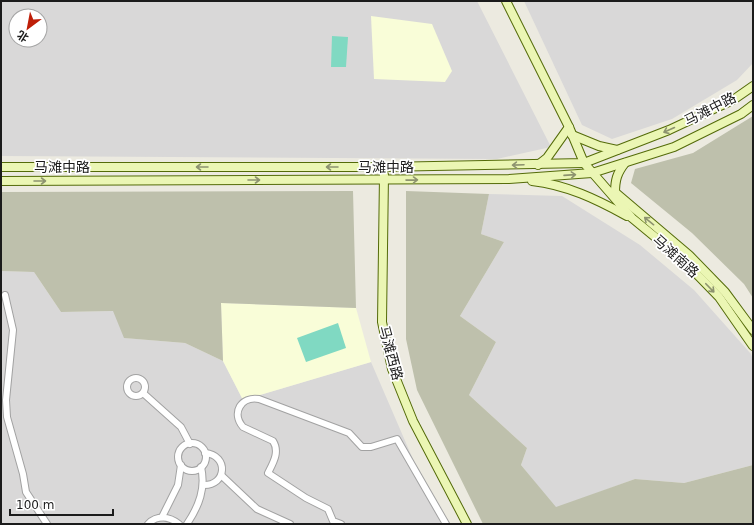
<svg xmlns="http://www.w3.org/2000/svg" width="754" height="525" font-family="'DejaVu Sans','Noto Sans SC',sans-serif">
<rect width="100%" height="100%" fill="#eceae0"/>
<g fill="#d9d8d8" fill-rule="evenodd">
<path d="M 1,1 L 477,1 L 551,147 L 497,159 L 1,156 ZM 16,16 L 40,16 L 40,40 L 16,40 Z"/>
<polygon points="524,1 753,1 753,63 737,80 672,119 612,139 582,125"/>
<polygon points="489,194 562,196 640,245 694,290 751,354 753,360 753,465 684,483 635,479 556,508 521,465 527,448 469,395 496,342 460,316 504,242 481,234"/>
<polygon points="1,271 34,272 61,312 114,311 125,338 185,343 223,361 243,400 371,362 441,524 1,524"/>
</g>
<g fill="#f9fdd8">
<polygon points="371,16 432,24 452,71 445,82 374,79"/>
<polygon points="221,303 356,308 371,362 243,400 223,361"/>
</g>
<g fill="#bec0ac">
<polygon points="753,116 753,298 744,284 692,233 631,183 635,169 693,153"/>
<polygon points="353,191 356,308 221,303 223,361 185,343 124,338 113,311 61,312 34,272 1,271 1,192"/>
<polygon points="406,191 489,194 481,234 504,242 460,316 496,342 469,395 527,448 521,465 556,507 635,479 684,483 753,465 753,524 483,524 417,390 406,339"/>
</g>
<g fill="#80d9c2">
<polygon points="332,36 348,37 346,67 331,67"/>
<polygon points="338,323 346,348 306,362 297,338"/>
</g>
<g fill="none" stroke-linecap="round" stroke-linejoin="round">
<g stroke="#a2a2a2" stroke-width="8">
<g id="minor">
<polyline points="5,295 13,330 6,400 7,417 23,474 26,492 47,524"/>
<circle cx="136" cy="387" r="9"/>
<polyline points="143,393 181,427 190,444"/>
<circle cx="192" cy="457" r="14"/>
<polyline points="222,476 257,509 290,524"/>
<path d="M 203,485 C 227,486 229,455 205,453"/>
<polyline points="162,517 178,485 181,465"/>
<path d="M 148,524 C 157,515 169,516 179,524"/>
<path d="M 187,524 C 199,506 206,488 201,467"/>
<path d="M 341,524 L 333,521 L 328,509 L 306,498 L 268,473 C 273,463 280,452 273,441 L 243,427 C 231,413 241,396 259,399 L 349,433 L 362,447 L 371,447 L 397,439 L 446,524"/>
</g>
</g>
<g stroke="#546b09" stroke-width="10">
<g id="secondary">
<polyline points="506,1 569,127 584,163 632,218 683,260 719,297 753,346"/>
<polyline points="572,135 599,146 617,150"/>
<polyline points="538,165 547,158 569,127"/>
<polyline points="1,167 383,167 584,163 669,130 733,100 753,86"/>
<polyline points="384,175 382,322 392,369 413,421 467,524"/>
<polyline points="1,181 509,179 592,173 674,147 741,114 753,105"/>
<path d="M 532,181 C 567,185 596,199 627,216"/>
<path d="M 615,193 C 615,180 617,173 625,163"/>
<polyline points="616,193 689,255 725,292 753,330"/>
</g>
</g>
<use href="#minor" stroke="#fff" stroke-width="6"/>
<use href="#secondary" stroke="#ebf6b4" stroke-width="8"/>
</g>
<defs><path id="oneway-shaft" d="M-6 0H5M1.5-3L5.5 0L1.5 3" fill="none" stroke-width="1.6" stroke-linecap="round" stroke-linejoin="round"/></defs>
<g stroke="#8d936f">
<use href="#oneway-shaft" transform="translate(669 130) rotate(156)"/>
<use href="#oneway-shaft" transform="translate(518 165) rotate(178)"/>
<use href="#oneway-shaft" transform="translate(202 167) rotate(180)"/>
<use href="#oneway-shaft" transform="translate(332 167) rotate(180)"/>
<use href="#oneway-shaft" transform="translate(570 175) rotate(-4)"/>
<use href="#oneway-shaft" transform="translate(254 180)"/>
<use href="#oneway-shaft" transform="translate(412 180) rotate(-1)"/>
<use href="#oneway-shaft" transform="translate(40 181)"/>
<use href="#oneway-shaft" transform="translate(649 221) rotate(-141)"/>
<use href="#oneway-shaft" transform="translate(710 288) rotate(46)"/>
</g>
<g text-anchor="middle" stroke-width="3.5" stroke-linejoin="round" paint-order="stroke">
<g font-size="14" fill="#1b1b1b" stroke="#fff">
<text transform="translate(710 109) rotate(-27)" y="5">马滩中路</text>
<text x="62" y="172">马滩中路</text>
<text x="386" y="172">马滩中路</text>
<text transform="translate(676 256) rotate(42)" y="5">马滩南路</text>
<text transform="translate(391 353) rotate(75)" y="5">马滩西路</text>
</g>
</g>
<rect width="754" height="525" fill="none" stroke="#1b1b1b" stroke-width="4"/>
<g transform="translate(28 28) rotate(212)"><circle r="19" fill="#ffffff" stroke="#a4a4a4"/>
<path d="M0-3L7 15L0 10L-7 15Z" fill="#be1e08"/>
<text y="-6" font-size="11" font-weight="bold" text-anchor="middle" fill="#1b1b1b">北</text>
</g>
<path d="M10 509v6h103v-6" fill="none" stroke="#1b1b1b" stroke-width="2"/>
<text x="16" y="509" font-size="12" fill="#1b1b1b" stroke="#ffffff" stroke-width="3" paint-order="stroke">100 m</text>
</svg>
